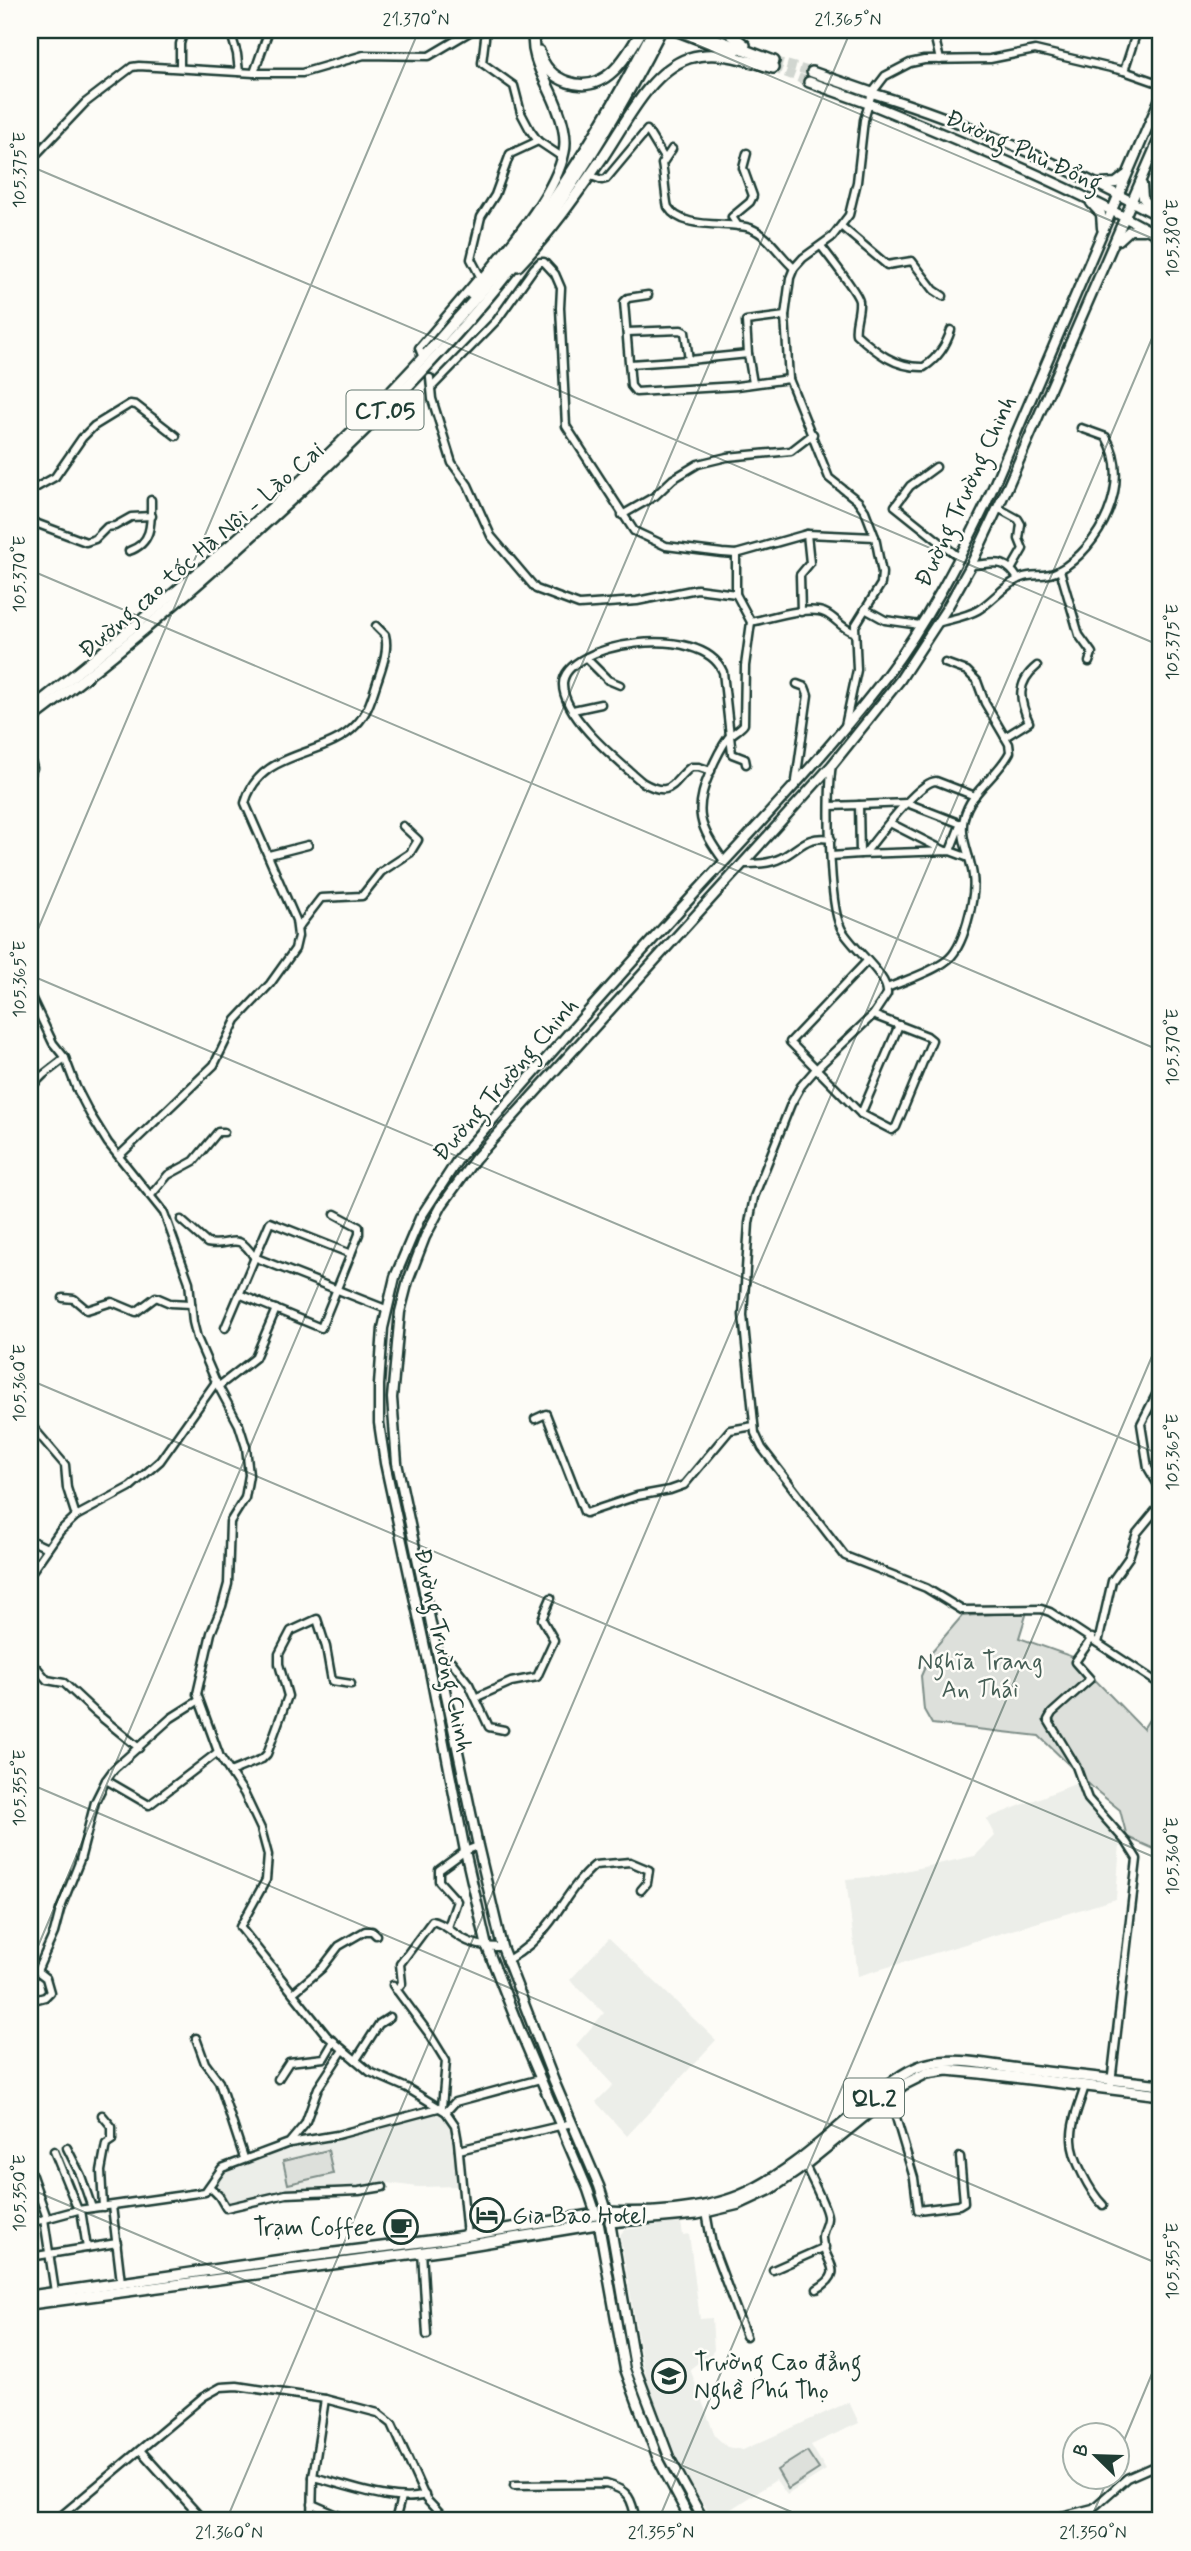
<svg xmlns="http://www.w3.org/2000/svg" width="1191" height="2551" font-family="Mynerve,sans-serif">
<rect width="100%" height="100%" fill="#fdfcf7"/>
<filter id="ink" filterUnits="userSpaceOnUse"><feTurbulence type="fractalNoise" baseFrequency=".0143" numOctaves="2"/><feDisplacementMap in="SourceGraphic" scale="14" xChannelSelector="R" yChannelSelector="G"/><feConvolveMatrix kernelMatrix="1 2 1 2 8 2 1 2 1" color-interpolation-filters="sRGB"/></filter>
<g filter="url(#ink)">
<g fill="#eceee9">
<polygon points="1075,1784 1120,1843 1116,1899 858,1976 846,1879 881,1876 975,1856 995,1836 986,1819"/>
<polygon points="609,1938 716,2040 627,2136 596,2102 613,2085 576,2045 604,2013 570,1980"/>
<polygon points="442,2110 454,2126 460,2186 418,2187 387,2183 272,2192 227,2202 214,2183 225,2169 239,2163"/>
<polygon points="681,2222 683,2235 689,2234 700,2319 712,2318 714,2350 704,2363 698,2363 690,2369 715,2436 727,2447 743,2450 849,2402 859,2423 811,2445 826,2470 787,2495 776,2480 714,2520 693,2488 675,2453 648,2383 642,2361 620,2235 624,2230"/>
</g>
<g fill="#dde0db" stroke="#7e8e88" stroke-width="2">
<polygon points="1027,1612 1019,1638 1073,1657 1143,1729 1161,1701 1161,1852 1127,1837 1120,1810 1093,1788 1039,1736 932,1724 924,1710 921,1676 932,1651 962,1616"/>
<polygon points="328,2150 333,2174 288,2184 283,2161"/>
<polygon points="807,2451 819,2469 788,2489 777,2470"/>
</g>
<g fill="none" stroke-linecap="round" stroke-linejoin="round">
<g stroke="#d1d6d0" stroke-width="9" stroke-dasharray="9 4.5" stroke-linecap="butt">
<polyline points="774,61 812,72"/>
<polyline points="773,68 809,82"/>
</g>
<g stroke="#1f3d34" stroke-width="11">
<g id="minor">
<polyline points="230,30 237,54 239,72"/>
<polyline points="486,30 482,63 514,86 521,113 530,130 538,141 559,155"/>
<polyline points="933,30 940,60"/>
<polyline points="180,68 180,44 184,30"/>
<polyline points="1124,71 1136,34 1135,30"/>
<polyline points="254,73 269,30"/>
<path d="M 672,149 L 662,164 C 664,172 666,202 668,207 C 682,231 729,221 750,228 C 769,235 779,255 794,268"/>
<polyline points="30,161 85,103 132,67 139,66 254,73 302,73 364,55 429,56 473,30"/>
<polyline points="594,177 602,180 606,179 647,130 664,158"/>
<polyline points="738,226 732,217 750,202 753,196 743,168 747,153"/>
<polyline points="842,227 887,265 912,261 934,290 943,296"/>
<path d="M 821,246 C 828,255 858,294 859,301 C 860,313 854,324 856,334 C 876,352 895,368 924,367 C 938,358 946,346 951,330"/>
<polyline points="648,295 628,298 624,302 631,386 636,392 737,386 789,379"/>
<polyline points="627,332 681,330 685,332 689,360 748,354 753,383"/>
<polyline points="748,354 746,321 785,316"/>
<polyline points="423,358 419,348 480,276 471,259 481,217 495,195 510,154 538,141"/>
<polyline points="630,364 689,360"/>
<polyline points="430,378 432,399 452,463 468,485 491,536 536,589 579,605 637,601 697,589 736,594"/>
<polyline points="433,386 497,320 534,268 540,262 544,262 555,274 561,288 560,308 566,426 634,531 666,546 722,553 736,554 807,534 875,537"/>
<polyline points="936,467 910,486 895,506 960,558"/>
<polyline points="30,491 55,477 82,438 94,426 130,404 136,405 176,436"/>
<polyline points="998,508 1018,519 1021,524 1019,539 1023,549 1012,568"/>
<polyline points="622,515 655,496 673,479 698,464 727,457 791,451 813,434"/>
<polyline points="30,521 86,542 95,539 107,527 115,526 131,517 152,516"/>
<path d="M 129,551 C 153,543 151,522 151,500"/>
<path d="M 971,565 C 994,564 1005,557 1018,579"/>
<polyline points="1060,570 1079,635 1092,653 1089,662"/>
<polyline points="865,609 885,620 920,625"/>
<polyline points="801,612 800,575 810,563 807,534"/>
<path d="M 751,622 C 770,618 809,605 825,613 C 836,618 841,628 853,632"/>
<path d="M 937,623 C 950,619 966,617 978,610 C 993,601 1005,584 1021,578 C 1033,573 1046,578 1058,571 C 1100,548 1133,483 1106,437 L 1081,428"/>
<polyline points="586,658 608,680 620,685"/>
<polyline points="573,710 601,704"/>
<polyline points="845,726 857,670 855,626 881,584 882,573 875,537 865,511 858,501 829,478 789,379 785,316 790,278 794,268 803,258 832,237 849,215 857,182 864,120 872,93 885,76 910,63 924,60 990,59 1035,50 1124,71 1161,84"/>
<path d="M 1005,737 L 1029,722 C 1019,700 1016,683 1037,666"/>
<polyline points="30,756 33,768 30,774"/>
<path d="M 832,765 C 827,791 829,906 841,928 C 850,947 889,975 887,994 L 873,1015 L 815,1070 L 801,1086 L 791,1104 L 754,1197 L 749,1223 L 743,1315 L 755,1433 L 762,1448 L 845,1556 L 926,1588 L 962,1610 L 1041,1609 L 1050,1612 L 1161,1685"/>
<path d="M 711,771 L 699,767 L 691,767 C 672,781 673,800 642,782 C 619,762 562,716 563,684 C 564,643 702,621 723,672 L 732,754 L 745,759 L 746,764"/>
<polyline points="796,781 808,695 805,687 797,684"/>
<polyline points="859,805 907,803 961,824"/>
<polyline points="830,806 859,805 860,854 831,856"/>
<polyline points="890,823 945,851"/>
<polyline points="950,851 961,823"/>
<path d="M 865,853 C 877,838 919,781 936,781 L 975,796"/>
<polyline points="860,854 950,851 969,858"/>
<polyline points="269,855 308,845"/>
<path d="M 724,861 C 699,827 693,811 710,772 C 715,760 721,748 728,738 C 733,732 740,730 744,724 L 745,666 L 751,622 L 736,594 L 736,554"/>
<path d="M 743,864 C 756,864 769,864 781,858 C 801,848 805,835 831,839"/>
<polyline points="298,928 321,898 362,896 381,872 410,853 418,840 403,826"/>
<polyline points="867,961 790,1042 861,1114 892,1130 896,1127 932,1040 927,1036 873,1015"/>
<path d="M 887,988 C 906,980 930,973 946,961 C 964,949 976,897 973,876 C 971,857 959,837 964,818 C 970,791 998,776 1010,752 L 1009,744 L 985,703 L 977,681 L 967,671 L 945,663"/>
<polyline points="30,995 53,1043 65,1058 76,1087 90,1114 108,1143 164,1213 189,1282 193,1322 197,1338 216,1382 239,1425 246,1447 249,1475 245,1498 230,1522 228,1584 222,1606 211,1633 197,1694 220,1757 244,1793 261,1829 268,1855 266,1880 240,1927 327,2036 370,2072 407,2088 446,2112 455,2125 458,2142 467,2236"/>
<polyline points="30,1088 43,1075 65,1058"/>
<polyline points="861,1114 899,1025"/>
<path d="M 119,1156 L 214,1065 L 236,1020 L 270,984 L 295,949 L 298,936 L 296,920 L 245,803 C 260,748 325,759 356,725 C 368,713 372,697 377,682 C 382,667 389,650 385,635 L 376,626"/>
<polyline points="151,1195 168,1175 194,1161 218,1132 224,1132"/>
<polyline points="335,1214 359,1227 359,1234 351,1254"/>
<path d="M 181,1220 L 207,1243 C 231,1248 236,1229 254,1257 L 386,1309"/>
<polyline points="63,1298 74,1299 87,1310 112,1302 136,1312 156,1297 170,1303 191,1304"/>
<polyline points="225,1328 270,1222 351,1254 321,1328 239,1294"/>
<polyline points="1161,1385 1141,1424 1148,1468 1161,1490"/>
<polyline points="219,1386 255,1358 276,1309"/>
<polyline points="535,1419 546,1414 584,1512 586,1513 637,1496 670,1490 684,1485 730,1430 754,1426"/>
<polyline points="30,1424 65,1465 67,1488 76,1516"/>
<polyline points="30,1540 47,1548"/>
<polyline points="30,1574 60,1531 76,1516 130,1487 160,1461 216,1382"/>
<polyline points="1092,1638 1075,1662 1090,1679 1052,1713 1048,1720 1076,1766 1088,1799 1127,1843 1137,1859 1111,2083"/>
<polyline points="1098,1643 1112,1581 1129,1557 1137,1533 1161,1504"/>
<polyline points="439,1654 451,1661 469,1684 489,1727 504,1730"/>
<polyline points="30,1670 37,1668 47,1680 64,1683 95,1712 139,1748"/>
<polyline points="477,1697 511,1682 537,1677 554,1640 542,1619 551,1598"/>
<polyline points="230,1772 262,1759 267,1754 288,1696 279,1664 279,1654 291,1631 317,1619 326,1647 332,1681 351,1684"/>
<polyline points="106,1780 149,1805 218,1752"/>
<polyline points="448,1927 457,1901 439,1881 439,1870 465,1851 478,1846"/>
<path d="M 506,1961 C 524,1951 539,1938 551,1921 C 565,1901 576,1881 595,1865 L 630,1862 L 649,1870 L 647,1883 L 641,1890"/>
<path d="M 396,1990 L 402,1983 L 400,1964 L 432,1921 C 443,1923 448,1929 457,1935 C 471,1945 485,1947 502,1947"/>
<polyline points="293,1993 322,1968 339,1946 365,1931 372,1931 376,1935"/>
<polyline points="30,2001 45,1997 50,1992 46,1978 37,1971 54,1933 60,1910 80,1860 95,1802 106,1780 114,1769 171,1718 198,1701"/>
<polyline points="196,2038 205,2063 219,2082 244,2158"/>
<polyline points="356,2060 379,2024 390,2017"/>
<polyline points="278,2079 289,2062 324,2058 334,2041"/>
<path d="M 1085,2086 C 1080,2103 1071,2122 1072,2140 C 1072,2158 1090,2192 1103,2205"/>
<polyline points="889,2094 914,2178 918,2210 959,2205 964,2202 960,2157"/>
<polyline points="446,2112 455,2102 540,2079"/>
<polyline points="102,2115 112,2127 112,2140 106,2144 101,2171 103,2207"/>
<polyline points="290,2143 337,2135 442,2107 446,2061 430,2035 393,1985"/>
<polyline points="67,2148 81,2176 92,2208"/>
<polyline points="459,2150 572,2123"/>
<polyline points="54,2151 78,2210"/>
<path d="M 805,2165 C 810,2176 826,2206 827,2216 C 828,2223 822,2230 822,2238 C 823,2262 848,2271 817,2289"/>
<polyline points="30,2170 47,2218"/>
<polyline points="210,2187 219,2196 226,2208 286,2194 359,2191 383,2187"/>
<polyline points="112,2206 121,2282"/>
<polyline points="81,2210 87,2248"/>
<polyline points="706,2212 712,2245 746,2336"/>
<polyline points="44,2219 55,2292"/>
<polyline points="30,2223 78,2210 205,2192 222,2168 289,2143 305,2124 318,2088 343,2050"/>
<polyline points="422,2251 427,2335"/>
<polyline points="30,2257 117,2243"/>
<polyline points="773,2270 825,2247"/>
<polyline points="140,2450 204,2521"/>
<path d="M 313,2477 C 344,2484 395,2505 425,2495"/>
<path d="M 514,2485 L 606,2484 C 629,2490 632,2499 636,2521"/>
<polyline points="312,2504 351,2521"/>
<polyline points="55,2521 203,2397 221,2387 237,2386 325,2399 378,2413 392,2424 426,2499 443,2517 453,2519 579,2521"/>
<polyline points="312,2521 313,2477 325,2399"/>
<polyline points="395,2521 401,2498"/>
<polyline points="434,2521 436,2511"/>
<polyline points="1032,2521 1050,2519 1093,2508 1127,2478 1161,2463"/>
</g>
</g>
<g stroke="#1f3d34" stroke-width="13">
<g id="major">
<path d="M 872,93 C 972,123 1069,168 1161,217"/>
<path d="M 868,103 C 967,144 1067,184 1161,237"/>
<polyline points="1099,184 1116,183 1125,176"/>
<polyline points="1142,185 1143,198 1153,210"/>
<polyline points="1091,203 1101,214 1102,228"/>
<polyline points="1119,240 1130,230 1144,230"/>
<polyline points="607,2211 599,2186 554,2081 502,1947 478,1846 397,1463 392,1398 400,1312 408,1281 425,1237 442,1205 475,1159 832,765 900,680 947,608 971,565 1008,486 1161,134"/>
<path d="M 596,2214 L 588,2190 L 521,2033 L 487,1947 L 465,1851 L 429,1666 L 385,1463 L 379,1423 L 379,1385 L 383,1328 L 395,1277 L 420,1218 L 459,1158 C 531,1076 603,993 677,913 C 748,835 823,759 887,675 C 926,623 957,564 985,506 L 1161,96"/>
<polyline points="610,2222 635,2367 669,2457 704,2521"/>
<polyline points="599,2225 625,2369 658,2459 691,2521"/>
</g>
</g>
<g stroke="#1f3d34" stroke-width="14">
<g id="highway">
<polyline points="675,30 735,53"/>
<polyline points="725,30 745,45"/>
<polyline points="700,33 774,61"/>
<path d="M 539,51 C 543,66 553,77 568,82 C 605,95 627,57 642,30"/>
<polyline points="812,72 872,93"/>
<polyline points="809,82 868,103"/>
<path d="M 518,266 C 549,234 575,197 600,161 C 624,127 648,72 689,58 C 717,49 746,60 773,68"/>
<path d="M 471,294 C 500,257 555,198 564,152 C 567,138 563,123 558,110 C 549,83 529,60 534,30"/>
<path d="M 30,710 C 182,590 332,465 458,318 C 484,289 510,260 533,229 C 578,165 618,99 653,30"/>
<path d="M 30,720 C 122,651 209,576 293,498 C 381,417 467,330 538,234 C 585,169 625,101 661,30"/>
<path d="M 608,2212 C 647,2214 702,2211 739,2196 C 781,2178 817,2146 851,2117 C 873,2099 897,2073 924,2065 C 954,2056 989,2065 1019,2069 C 1066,2074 1114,2080 1161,2085"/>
<polyline points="610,2222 697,2214 739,2204 769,2190 797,2171 903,2085 927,2073 947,2070 980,2073 1161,2095"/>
<polyline points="30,2296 303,2257 445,2239 596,2214"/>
<polyline points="30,2304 446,2249 597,2224"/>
</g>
</g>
<use href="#minor" stroke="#fdfcf7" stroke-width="6"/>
<use href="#major" stroke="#fdfcf7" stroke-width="8"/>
<use href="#highway" stroke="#fdfcf7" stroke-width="9"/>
</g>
</g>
<path fill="none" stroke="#1f3d34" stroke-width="2" stroke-opacity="0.45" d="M 662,30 L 1161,242M 30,166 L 1161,646M 30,570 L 1161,1051M 30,948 L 419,30M 30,975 L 1161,1455M 30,1380 L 1161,1860M 30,1784 L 1161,2265M 30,1965 L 851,30M 30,2189 L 813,2521M 1118,2455 L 1161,2352M 226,2521 L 1161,317M 658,2521 L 1161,1335M 1090,2521 L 1108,2478"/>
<defs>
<g id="hotel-ring" transform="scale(1.75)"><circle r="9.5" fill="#fdfcf7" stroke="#1f3d34" stroke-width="1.5"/><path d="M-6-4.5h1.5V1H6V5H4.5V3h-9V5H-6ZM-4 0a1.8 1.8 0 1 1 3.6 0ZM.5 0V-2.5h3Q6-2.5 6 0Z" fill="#1f3d34"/></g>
<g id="cafe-ring" transform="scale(1.75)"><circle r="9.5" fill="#fdfcf7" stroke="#1f3d34" stroke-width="1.5"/><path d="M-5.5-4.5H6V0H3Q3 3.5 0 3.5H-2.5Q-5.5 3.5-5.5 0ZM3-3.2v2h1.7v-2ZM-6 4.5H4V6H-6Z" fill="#1f3d34"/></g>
<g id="university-ring" transform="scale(1.75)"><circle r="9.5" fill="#fdfcf7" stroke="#1f3d34" stroke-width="1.5"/><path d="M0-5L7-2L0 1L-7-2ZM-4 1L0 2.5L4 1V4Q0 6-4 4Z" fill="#1f3d34"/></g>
</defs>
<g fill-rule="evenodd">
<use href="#hotel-ring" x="487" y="2215"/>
<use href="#cafe-ring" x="401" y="2227"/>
<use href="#university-ring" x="669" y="2376"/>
</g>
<g text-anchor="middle" stroke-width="5" stroke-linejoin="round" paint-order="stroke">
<g fill="#fdfcf7" stroke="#62766e" stroke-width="2">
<rect x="346.5" y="390.5" width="77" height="39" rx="5"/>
<rect x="844" y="2078.5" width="60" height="39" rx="5"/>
</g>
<g font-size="23" font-weight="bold" fill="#1f3d34">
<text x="385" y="418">CT.05</text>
<text x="874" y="2106">QL.2</text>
</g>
<g font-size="24" fill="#1f3d34" stroke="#fdfcf7">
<text transform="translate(1024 150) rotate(24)" y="8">Đường Phù Đổng</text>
<text transform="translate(965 491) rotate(-65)" y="8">Đường Trường Chinh</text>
<text transform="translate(201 550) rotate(-41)" y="8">Đường cao tốc Hà Nội - Lào Cai</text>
<text transform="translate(505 1079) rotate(-49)" y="8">Đường Trường Chinh</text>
<text transform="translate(444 1650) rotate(78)" y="8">Đường Trường Chinh</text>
</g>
<g font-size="24" fill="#455e55" stroke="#fdfcf7">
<text x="980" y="1669">Nghĩa Trang<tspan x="980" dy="28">An Thái</tspan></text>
</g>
<g font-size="24" fill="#1f3d34" stroke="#fdfcf7" text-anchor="start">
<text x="512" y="2223">Gia Bao Hotel</text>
<text x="376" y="2235" text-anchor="end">Trạm Coffee</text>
<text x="694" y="2370">Trường Cao đẳng<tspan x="694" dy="28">Nghề Phú Thọ</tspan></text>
</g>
</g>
<rect width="1191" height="2551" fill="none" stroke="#fdfcf7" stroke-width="77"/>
<g transform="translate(1096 2456) rotate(293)"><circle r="33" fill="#fdfcf7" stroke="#a4b0a9" stroke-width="2"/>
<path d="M0-5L12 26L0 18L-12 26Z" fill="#1f3d34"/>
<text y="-10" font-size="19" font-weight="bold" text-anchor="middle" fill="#1f3d34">B</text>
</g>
<rect x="38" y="38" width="1114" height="2474" fill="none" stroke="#1f3d34" stroke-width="2.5"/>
<g font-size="18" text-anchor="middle" fill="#1f3d34">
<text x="416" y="25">21.370°N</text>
<text x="848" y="25">21.365°N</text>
<text transform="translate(19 170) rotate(-90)" y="6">105.375°E</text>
<text transform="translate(1172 238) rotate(-90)" y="6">105.380°E</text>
<text transform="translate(19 574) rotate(-90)" y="6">105.370°E</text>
<text transform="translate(1172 642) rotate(-90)" y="6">105.375°E</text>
<text transform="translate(19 979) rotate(-90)" y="6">105.365°E</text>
<text transform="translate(1172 1047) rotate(-90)" y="6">105.370°E</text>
<text transform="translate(19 1383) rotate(-90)" y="6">105.360°E</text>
<text transform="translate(1172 1452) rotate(-90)" y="6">105.365°E</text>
<text transform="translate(19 1788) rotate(-90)" y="6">105.355°E</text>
<text transform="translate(1172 1856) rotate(-90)" y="6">105.360°E</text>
<text transform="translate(19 2193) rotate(-90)" y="6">105.350°E</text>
<text transform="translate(1172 2261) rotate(-90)" y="6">105.355°E</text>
<text x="229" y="2538">21.360°N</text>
<text x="661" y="2538">21.355°N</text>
<text x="1093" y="2538">21.350°N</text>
</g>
</svg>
